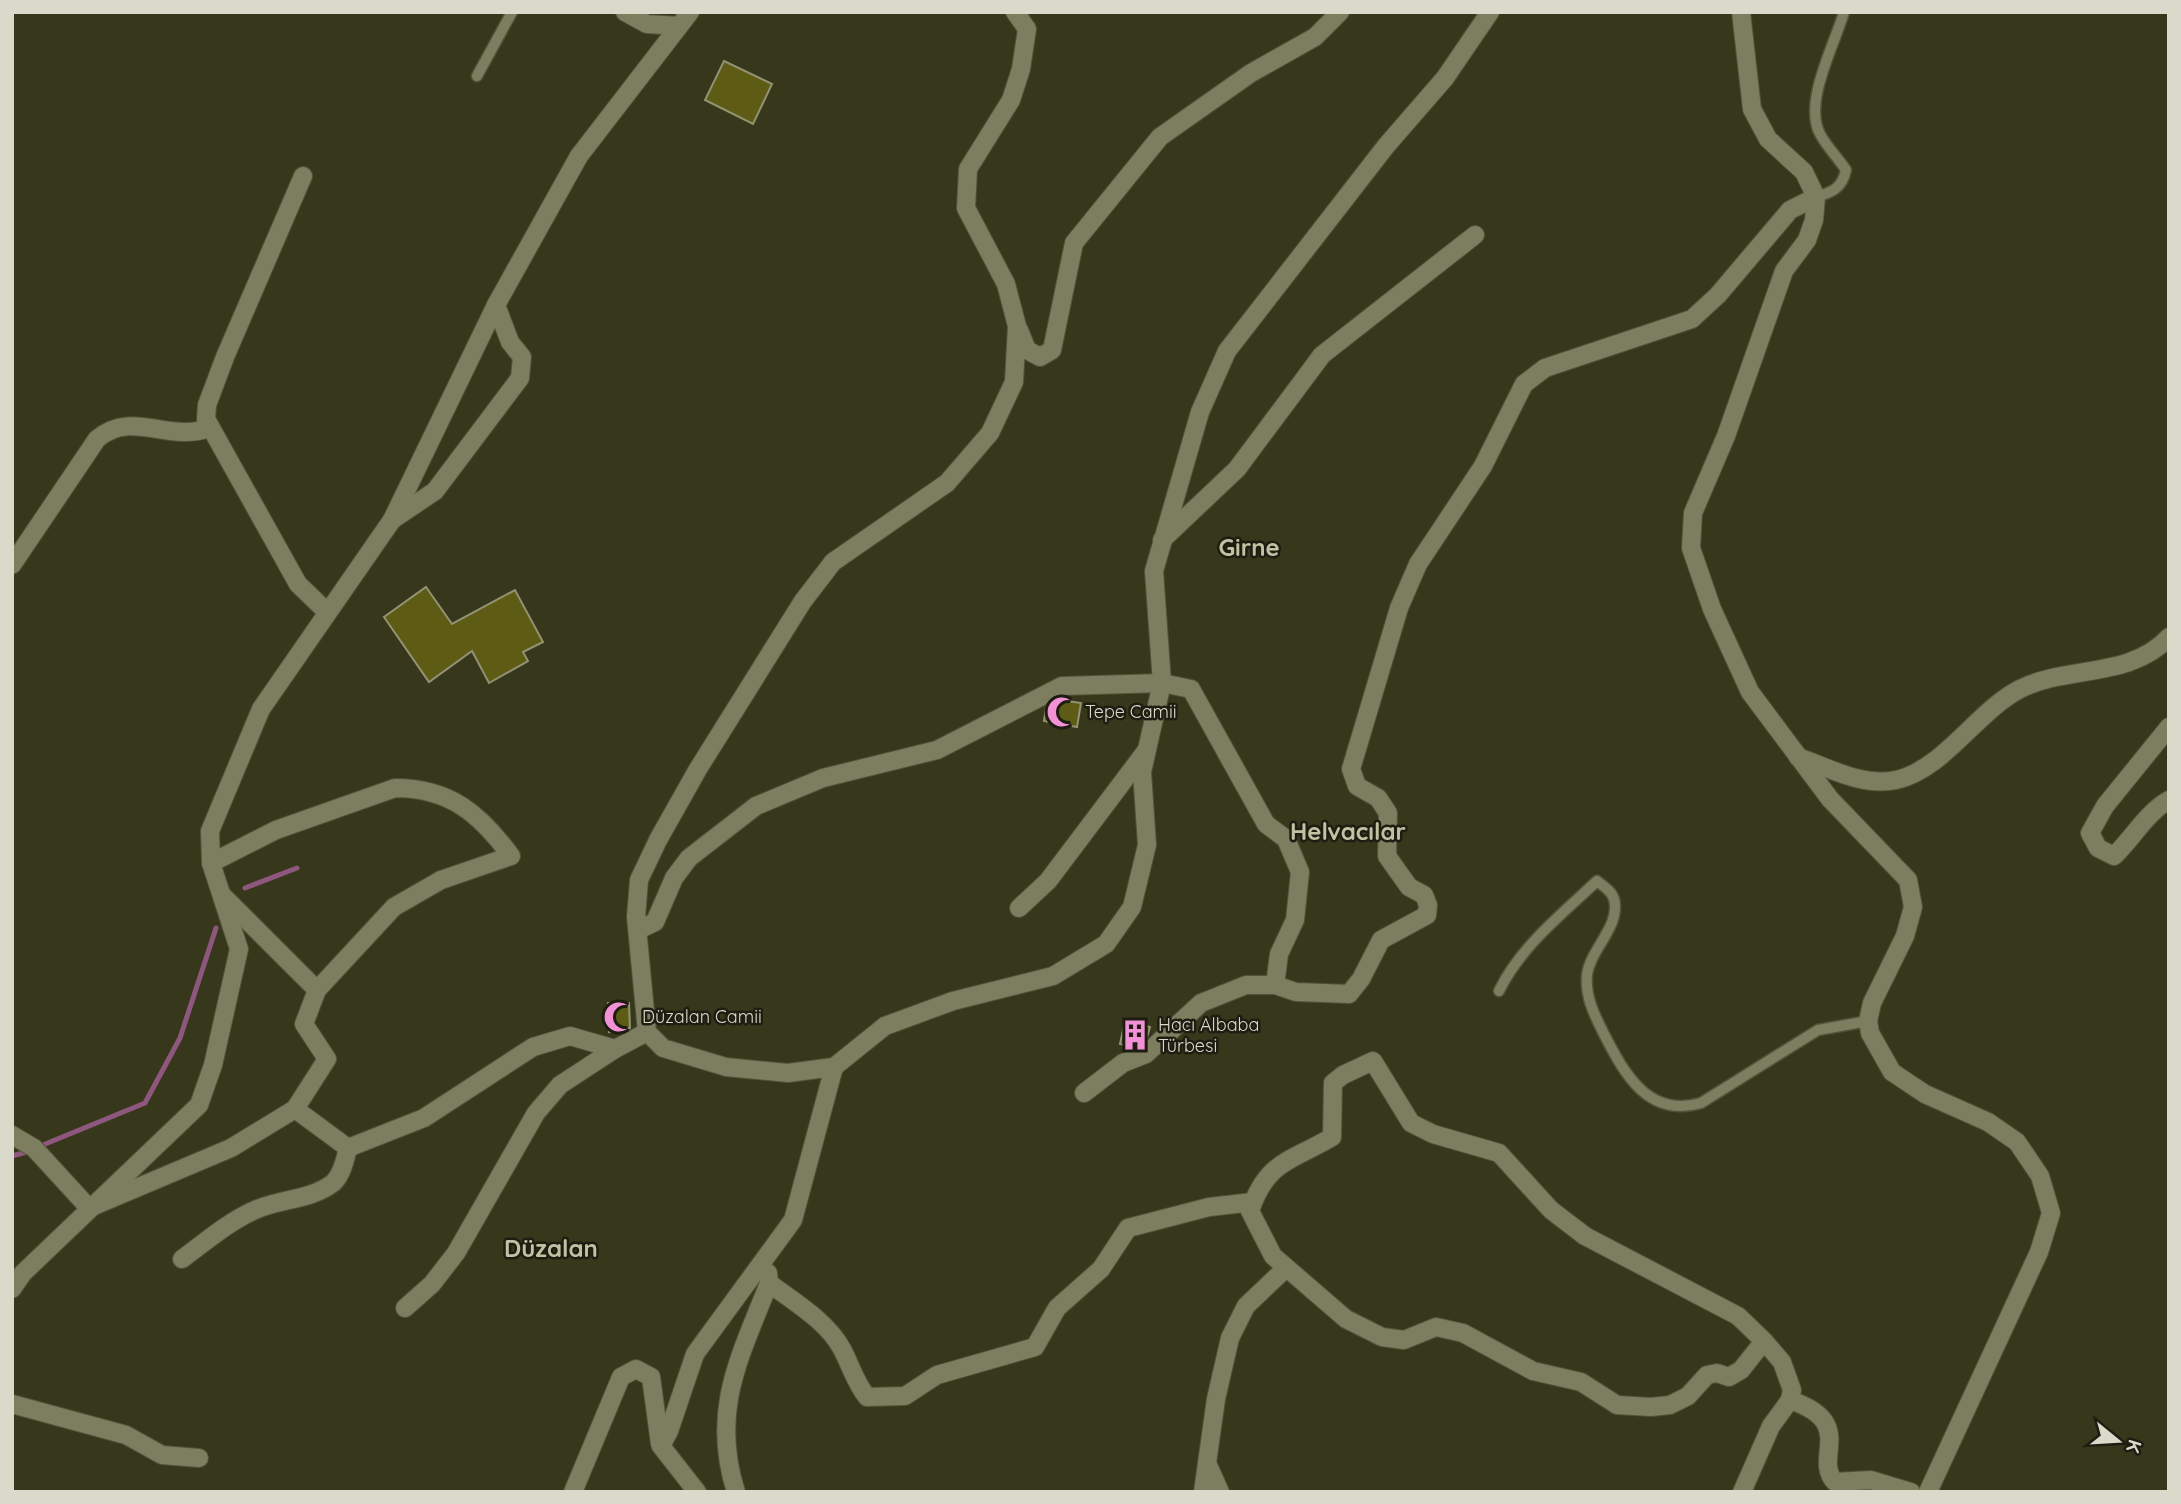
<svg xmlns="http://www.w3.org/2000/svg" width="2181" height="1504" font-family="Quicksand,sans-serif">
<rect width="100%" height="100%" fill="#37371c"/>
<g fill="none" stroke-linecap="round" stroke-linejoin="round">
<g stroke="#8e577e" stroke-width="5">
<polyline points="245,888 297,868"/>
<polyline points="38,1147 145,1103 180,1038 216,928"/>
<polyline points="12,1156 30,1151"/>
</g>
</g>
<g fill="#5e5b14" stroke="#929274" stroke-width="2">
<polygon points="724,61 772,84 753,124 705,100"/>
<polygon points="426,587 452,624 515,590 543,642 523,652 528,661 489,683 472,651 429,682 384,617"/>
<polygon points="1061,700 1081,703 1077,727 1044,721 1046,707"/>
<polygon points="608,1003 629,1003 630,1028 609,1032"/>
<polygon points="1125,1021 1150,1027 1147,1037 1133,1047 1120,1044"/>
</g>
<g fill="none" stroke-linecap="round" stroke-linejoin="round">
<g stroke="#53533c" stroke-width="13">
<g id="service">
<polyline points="477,76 512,12"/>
<path d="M 1816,197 C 1833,192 1842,188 1846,170 C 1838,158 1827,147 1820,134 C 1803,102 1835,44 1844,12"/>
<path d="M 1499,991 C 1521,946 1561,915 1597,881 C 1606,888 1615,893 1615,906 C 1616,930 1590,951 1587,975 C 1585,998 1595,1016 1605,1036 C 1625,1075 1649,1118 1701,1103 L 1818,1030 L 1868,1021"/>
</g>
</g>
<g stroke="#53533c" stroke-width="20">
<g id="minor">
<polyline points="625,12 647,24 679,26"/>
<polyline points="1015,12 1027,29 1021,69 1011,100 968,169 966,208 1006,284 1017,326 1014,382 990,433 947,483 833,562 803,601 698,769 658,840 639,880 636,917 647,1032 663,1048 726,1067 788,1073 834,1067 885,1026 953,1001 1053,976 1106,944 1132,907 1147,845 1142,772 1162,683 1154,571 1200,412 1227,351 1386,146 1445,78 1490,12"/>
<polyline points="1741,12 1752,109 1768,139 1804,172 1816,197 1814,220 1807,240 1784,271 1726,436 1693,513 1691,548 1712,609 1750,692 1830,799 1908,880 1913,907 1905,936 1872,1003 1868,1021 1870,1033 1892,1072 1925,1094 1988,1122 2017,1142 2040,1176 2051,1213 2039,1252 1928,1492"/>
<polyline points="303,176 225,357 207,405 206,419 298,584 326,611"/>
<polyline points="1019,330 1027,350 1040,357 1052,350 1074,243 1160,137 1251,73 1315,37 1340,12"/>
<polyline points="392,520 435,491 520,378 522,357 510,342 496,305"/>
<polyline points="1162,540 1237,469 1322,355 1475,235"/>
<path d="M 12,565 L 97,439 C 132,409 169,443 209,428"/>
<path d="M 2169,727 L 2105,806 L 2090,833 L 2098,848 L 2114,856 C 2133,838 2146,813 2169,800"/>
<path d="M 1798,757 C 1829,768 1863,787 1896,780 C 1943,770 1977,711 2020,689 C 2068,665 2130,679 2169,637"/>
<path d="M 211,863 L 276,830 L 395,788 C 450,788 480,814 511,856 L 441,880 L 394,907 L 317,990 L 304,1024 L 327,1059 L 295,1109"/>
<polyline points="223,896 317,990"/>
<polyline points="1019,908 1048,881 1146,751"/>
<polyline points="638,930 655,922 674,878 689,858 756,806 823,778 937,750 1062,686 1162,683 1191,689 1266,824 1286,839 1300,872 1295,920 1279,954 1275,985 1296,992 1349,994 1361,979 1381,940 1427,915 1428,905 1424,895 1409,887 1387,856 1388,813 1378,798 1357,786 1351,769 1399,608 1418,564 1483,466 1524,384 1545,368 1692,319 1718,295 1790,210 1816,197"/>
<polyline points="1084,1093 1123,1063 1146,1054 1201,1003 1246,985 1275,985"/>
<polyline points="12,1135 34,1148 89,1208 231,1148 295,1109 348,1148 424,1118 533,1047 570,1036 615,1049 647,1032"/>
<path d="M 182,1259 C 205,1242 228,1222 255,1210 C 279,1199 311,1200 333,1183 C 342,1175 345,1160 348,1148"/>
<path d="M 769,1283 C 794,1302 827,1321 842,1349 C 851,1366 855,1382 867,1397 L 905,1396 L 937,1375 L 1035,1347 L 1057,1308 L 1101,1269 L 1128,1228 L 1209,1207 L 1253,1202"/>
<polyline points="405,1308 432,1284 456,1253 536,1113 560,1085 615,1049"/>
<path d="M 1790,1400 C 1858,1423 1812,1458 1835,1482 L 1871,1480 L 1911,1492"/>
<polyline points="12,1404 126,1435 162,1455 199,1458"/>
<polyline points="573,1492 621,1377 636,1369 651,1377 660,1444"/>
<polyline points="697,1492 661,1446 669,1431 695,1354 793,1220 834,1067"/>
<path d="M 736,1492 C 710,1410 740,1357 769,1283 L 768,1273"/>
<polyline points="1203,1492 1207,1463"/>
<polyline points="1220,1492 1207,1463 1216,1399 1230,1338 1246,1306 1286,1268"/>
<path d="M 1742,1492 L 1771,1426 L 1790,1400 L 1792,1390 L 1782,1362 L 1764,1341 L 1738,1316 L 1585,1236 L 1551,1210 L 1499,1153 L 1433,1134 L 1411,1123 L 1373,1061 L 1343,1075 L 1333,1083 L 1332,1137 C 1292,1161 1267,1160 1250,1211 L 1273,1256 L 1346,1319 L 1382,1337 L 1404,1340 L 1436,1327 L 1463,1333 L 1533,1371 L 1581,1382 L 1617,1405 L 1651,1407 L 1670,1405 L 1688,1396 L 1707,1375 L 1717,1373 L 1729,1377 L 1741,1370 L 1764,1341"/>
</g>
</g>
<g stroke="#53533c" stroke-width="20">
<polyline id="tertiary" points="12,1289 23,1273 199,1105 213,1065 239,949 211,863 210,831 261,709 392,520 496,305 579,156 690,12"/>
</g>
<use href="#service" stroke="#7d7d60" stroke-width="10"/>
<use href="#minor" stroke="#7d7d60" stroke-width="18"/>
<use href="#tertiary" stroke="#7d7d60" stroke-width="18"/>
</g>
<defs>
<g id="mosque-bare" transform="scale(2.415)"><path d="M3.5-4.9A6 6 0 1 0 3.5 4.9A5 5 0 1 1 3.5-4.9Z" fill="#f391d6" stroke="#1e1d12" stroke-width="2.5" paint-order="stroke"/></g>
<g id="building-bare" transform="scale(2.415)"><path d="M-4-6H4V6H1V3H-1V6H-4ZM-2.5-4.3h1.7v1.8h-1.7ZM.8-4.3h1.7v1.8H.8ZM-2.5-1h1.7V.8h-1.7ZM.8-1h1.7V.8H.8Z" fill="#f391d6" stroke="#1e1d12" stroke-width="2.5" paint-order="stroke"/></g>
</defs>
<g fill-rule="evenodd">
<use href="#mosque-bare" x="1062" y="712"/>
<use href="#mosque-bare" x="619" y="1017"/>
<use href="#building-bare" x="1135" y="1035"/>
</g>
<g text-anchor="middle" stroke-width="5" stroke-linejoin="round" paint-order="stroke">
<g font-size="18" fill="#dadacb" stroke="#1e1d12" text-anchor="start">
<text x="1085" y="718">Tepe Camii</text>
<text x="642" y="1023">Düzalan Camii</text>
<text x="1158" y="1031">Hacı Albaba<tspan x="1158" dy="21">Türbesi</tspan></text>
</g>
<g font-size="24" font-weight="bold" fill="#c2c2a3" stroke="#1e1d12">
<text x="1249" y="556">Girne</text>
<text x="1348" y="840">Helvacılar</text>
<text x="551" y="1257">Düzalan</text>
</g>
</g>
<rect width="2181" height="1504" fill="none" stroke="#dadacb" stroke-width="28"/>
<g transform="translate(2118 1441) rotate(108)" stroke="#1e1d12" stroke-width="5" paint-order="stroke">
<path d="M0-5L12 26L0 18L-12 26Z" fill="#dadacb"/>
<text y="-10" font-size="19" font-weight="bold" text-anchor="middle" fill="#dadacb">K</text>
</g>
</svg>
